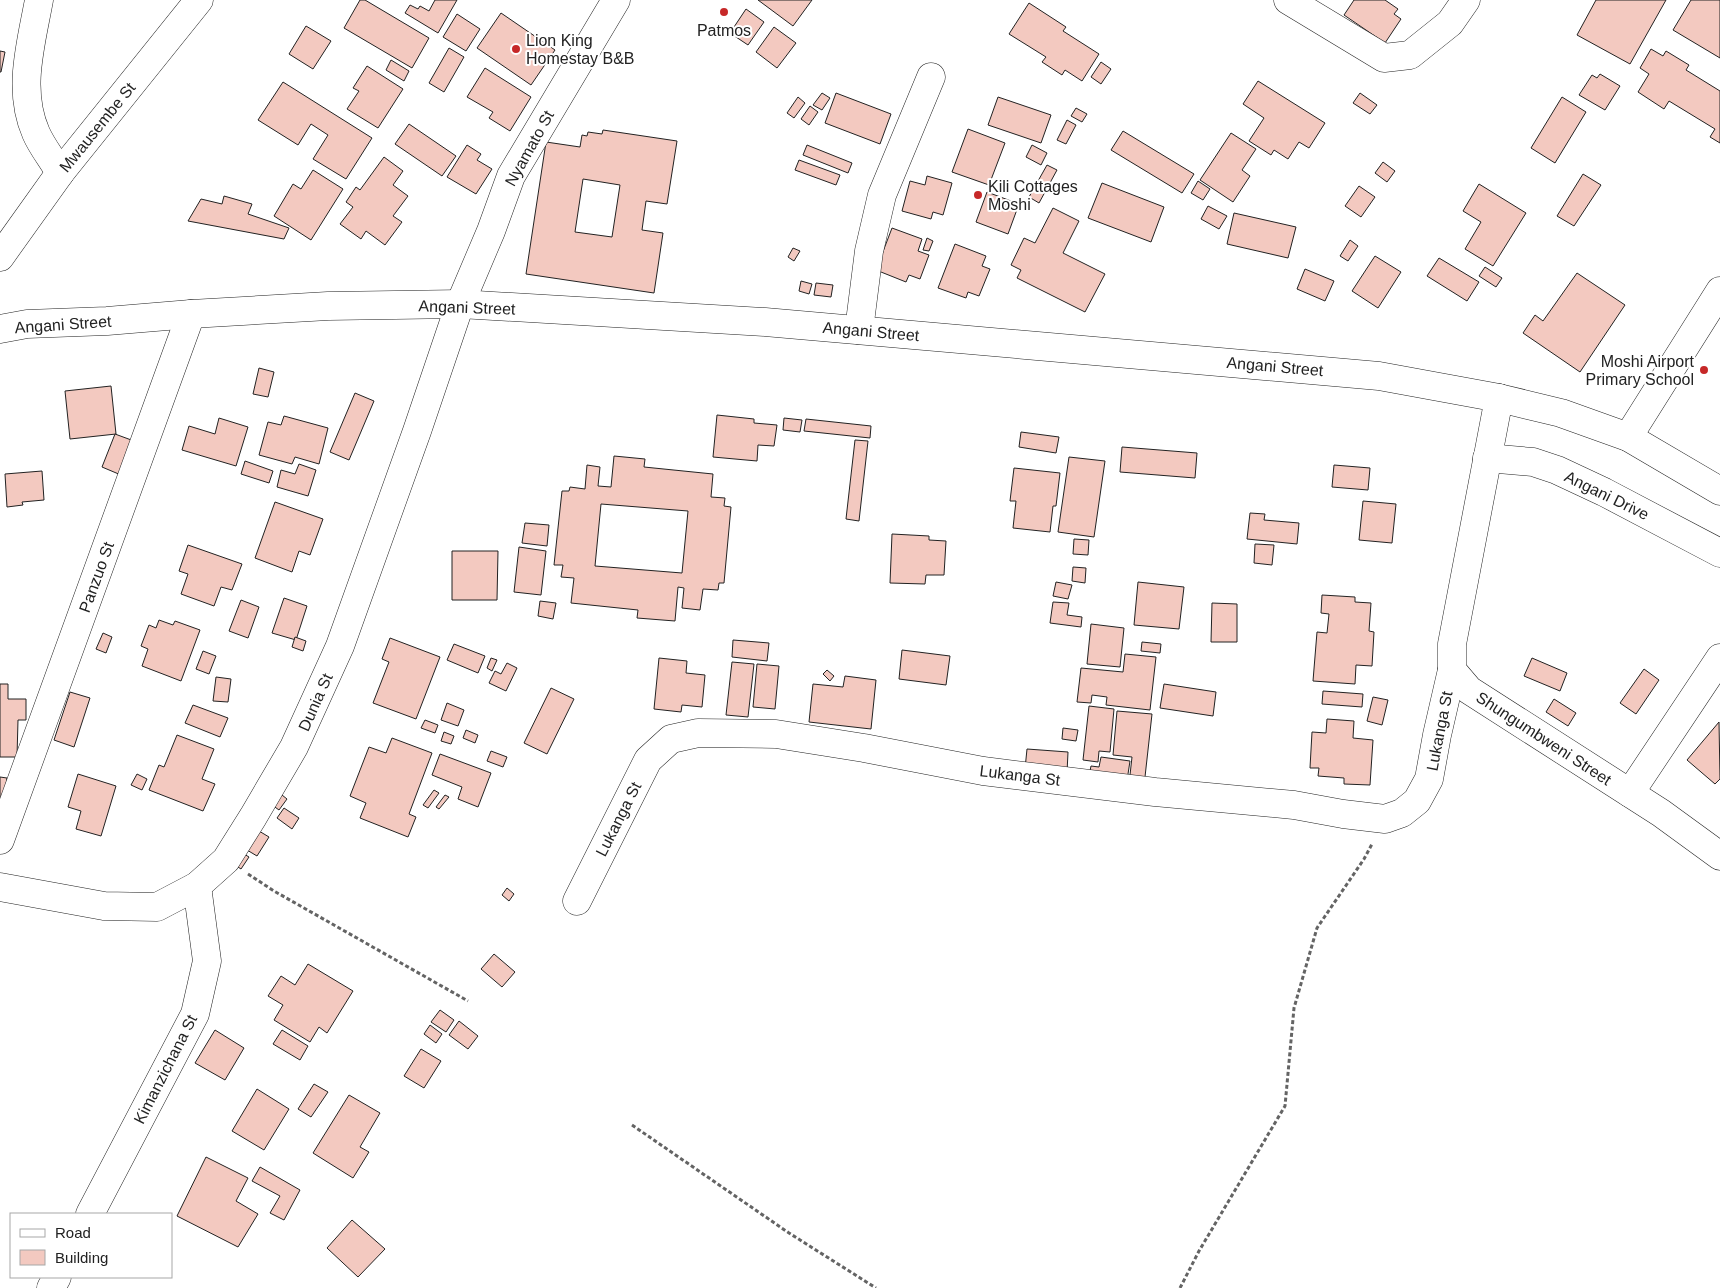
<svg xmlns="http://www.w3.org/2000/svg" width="1720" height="1288" font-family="Helvetica,sans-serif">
<rect width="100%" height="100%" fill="#fff"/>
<g fill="#f3c9c0" stroke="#222" fill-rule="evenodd">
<polygon points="360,0 365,0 429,38 412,68 344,28"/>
<polygon points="435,0 457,0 438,33 405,13 410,5 418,9 420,6 429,11"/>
<polygon points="758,0 812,0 793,26"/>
<polygon points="1354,0 1385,0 1398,9 1394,14 1401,19 1385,43 1344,15"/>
<polygon points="1596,0 1666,0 1630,64 1577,35"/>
<polygon points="1691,0 1720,0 1720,58 1673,30"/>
<polygon points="1029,3 1066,27 1063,31 1099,54 1082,81 1065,70 1062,75 1042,62 1046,57 1009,34"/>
<polygon points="746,9 764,22 748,45 730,33"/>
<polygon points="501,13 555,50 531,85 477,48"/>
<polygon points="457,14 480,29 466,51 443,37"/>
<polygon points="306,26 331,41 313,69 289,54"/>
<polygon points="774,27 796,43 777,68 756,52"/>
<polygon points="449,48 464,57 444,92 429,83"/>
<polygon points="1651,49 1663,56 1666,51 1689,65 1686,70 1720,91 1720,143 1710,137 1715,129 1669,101 1664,109 1638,92 1649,74 1640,68"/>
<polygon points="0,51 5,52 1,72 0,72"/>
<polygon points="391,60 409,71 404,81 386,70"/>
<polygon points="1101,62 1111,69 1101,84 1091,77"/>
<polygon points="367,66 403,89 378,128 347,109 359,91 353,88"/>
<polygon points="485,68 531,97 510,131 489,118 493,112 467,97"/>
<polygon points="1600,74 1620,86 1605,110 1579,95 1592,75 1597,78"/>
<polygon points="1258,81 1325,123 1309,148 1299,142 1288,159 1274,150 1271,155 1249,141 1264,118 1243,104"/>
<polygon points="283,82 372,138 346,179 313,159 328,135 311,124 298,145 258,120"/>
<polygon points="822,93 830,98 822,110 813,105"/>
<polygon points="836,93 891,114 880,144 825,123"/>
<polygon points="1360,93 1377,105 1370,114 1353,103"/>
<polygon points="798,97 805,103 794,118 787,113"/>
<polygon points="998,97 1051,115 1041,143 988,125"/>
<polygon points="1562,97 1586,112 1555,163 1531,148"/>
<polygon points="810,106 818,112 809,125 801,119"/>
<polygon points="1076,108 1087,114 1082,122 1071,116"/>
<polygon points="1067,120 1076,125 1066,144 1057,140"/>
<polygon points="409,124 456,156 442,176 395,144"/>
<polygon points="968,129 1005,143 989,185 952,172"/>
<path d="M 603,130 L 677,141 L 667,204 L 646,201 L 642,230 L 663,233 L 654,293 L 526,274 L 546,142 L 580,147 L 582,135 L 587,136 L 588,132 L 602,134 ZM 583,179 L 620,185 L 612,237 L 575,232 Z"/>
<polygon points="1123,131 1194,174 1182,193 1111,150"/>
<polygon points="1231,133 1256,149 1242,170 1250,176 1233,202 1200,180"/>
<polygon points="467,145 481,154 477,160 492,169 476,194 447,177"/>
<polygon points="807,145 852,163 848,173 803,155"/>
<polygon points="1032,145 1047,153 1041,165 1026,157"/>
<polygon points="384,157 403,171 393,185 408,196 393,216 402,222 385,245 366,231 361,239 340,224 353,207 346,202 356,187 360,190"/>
<polygon points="799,160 840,175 836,185 795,170"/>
<polygon points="1383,162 1395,171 1387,182 1375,173"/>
<polygon points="1047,165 1057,170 1039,203 1029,197"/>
<polygon points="313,170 343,189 311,240 274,216 293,184 301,189"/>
<polygon points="1583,174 1601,185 1574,226 1557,216"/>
<polygon points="927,176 952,183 943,215 933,212 931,219 902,211 910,181 925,185"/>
<polygon points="1198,181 1210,189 1203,200 1191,193"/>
<polygon points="1102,183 1164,207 1151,242 1088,218"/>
<polygon points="1479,184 1526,213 1493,266 1465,249 1481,222 1463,211"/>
<polygon points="1359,186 1375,197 1361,217 1345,206"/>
<polygon points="987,192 1019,204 1008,234 976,222"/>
<polygon points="224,196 252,204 248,214 289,228 284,239 188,221 201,199 222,204"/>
<polygon points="1208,206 1227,216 1219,229 1201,219"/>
<polygon points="1053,208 1079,221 1063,253 1105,274 1085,312 1017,278 1021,270 1011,265 1024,238 1035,243"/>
<polygon points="1234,213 1296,227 1288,258 1227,244"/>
<polygon points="892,228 922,239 918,251 929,255 920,279 909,275 906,282 876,270"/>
<polygon points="927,238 933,241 929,251 923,250"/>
<polygon points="1350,240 1358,246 1348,261 1340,256"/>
<polygon points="955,244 986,256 982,266 990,269 979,296 968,292 966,298 938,288"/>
<polygon points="793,248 800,251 794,261 788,257"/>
<polygon points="1375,256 1401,272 1378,308 1352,291"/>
<polygon points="1439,258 1479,282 1467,301 1427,276"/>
<polygon points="1485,267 1502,278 1496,287 1479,276"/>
<polygon points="1305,269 1334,281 1325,301 1297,289"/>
<polygon points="1577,273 1625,305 1580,372 1523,333 1535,315 1543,321"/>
<polygon points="801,281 812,284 809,294 799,291"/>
<polygon points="816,283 833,285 831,297 814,295"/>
<polygon points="259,368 274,372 268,397 253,394"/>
<polygon points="111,386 116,434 70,439 65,391"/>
<polygon points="355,393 374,401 349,460 330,452"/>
<polygon points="717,415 754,419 754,423 777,425 774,446 758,445 757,461 713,457"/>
<polygon points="284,416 328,428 319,464 295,457 292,464 259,455 268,422 281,425"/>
<polygon points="219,418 248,427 236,466 182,450 189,426 215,434"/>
<polygon points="784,418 802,420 800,432 783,430"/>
<polygon points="806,419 871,426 870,438 804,431"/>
<polygon points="1021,432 1059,437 1056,453 1019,447"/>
<polygon points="115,434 134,441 121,475 102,467"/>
<polygon points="855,440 868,441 859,521 846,519"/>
<polygon points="1122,447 1197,453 1195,478 1120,472"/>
<path d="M 614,456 L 645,459 L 644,467 L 713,474 L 711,497 L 725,498 L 724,506 L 731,507 L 724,583 L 719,583 L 718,590 L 703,589 L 700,610 L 682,608 L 684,588 L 678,587 L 675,621 L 637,618 L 638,610 L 571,603 L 574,578 L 561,577 L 563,565 L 554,565 L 562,491 L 569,491 L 570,487 L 585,489 L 587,465 L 600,467 L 598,486 L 611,487 ZM 601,504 L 688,511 L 682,573 L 595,566 Z"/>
<polygon points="1069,457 1105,461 1094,537 1058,532"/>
<polygon points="245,461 273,471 269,483 241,474"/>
<polygon points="299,464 316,470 308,496 277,487 281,470 295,474"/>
<polygon points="1334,465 1370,468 1368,490 1332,487"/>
<polygon points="1014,468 1060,473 1056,506 1053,506 1050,532 1013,528 1016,501 1010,501"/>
<polygon points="42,471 44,500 22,502 23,505 7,507 5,474"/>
<polygon points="1363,501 1396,504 1392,543 1359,540"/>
<polygon points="275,502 323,519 310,555 299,551 292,572 255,558"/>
<polygon points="1250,513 1265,514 1264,520 1299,523 1297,544 1247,539"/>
<polygon points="525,523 549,525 547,546 522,543"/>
<polygon points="892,534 929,536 929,540 946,541 944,575 926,575 925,584 890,583"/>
<polygon points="1074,539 1089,540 1088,555 1073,554"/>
<polygon points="1255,544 1274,545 1272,565 1254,563"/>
<polygon points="188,545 242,564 232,590 221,587 214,606 181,594 188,574 179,571"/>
<polygon points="519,547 546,551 541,595 514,592"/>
<polygon points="452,551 498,551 497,600 452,600"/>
<polygon points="1073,567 1086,568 1085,583 1072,581"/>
<polygon points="1056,582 1072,585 1068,599 1053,596"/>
<polygon points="1138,582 1184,587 1179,629 1134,625"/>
<polygon points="1322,595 1355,597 1355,602 1371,603 1369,631 1374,632 1372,666 1356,665 1355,684 1313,681 1317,632 1327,633 1329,614 1321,613"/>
<polygon points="284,598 307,606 296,640 272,633"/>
<polygon points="241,600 259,607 248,638 229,631"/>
<polygon points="540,601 556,603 553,619 538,616"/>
<polygon points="1053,602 1069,603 1067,615 1082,617 1081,627 1050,623"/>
<polygon points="1212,603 1237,604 1237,642 1211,642"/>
<polygon points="159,620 173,625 175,621 200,630 181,681 142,666 148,649 141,646 149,625 156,628"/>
<polygon points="1091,624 1124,628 1120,667 1087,664"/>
<polygon points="103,633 112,637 106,653 96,649"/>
<polygon points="295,637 306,641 303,651 292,647"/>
<polygon points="390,638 440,657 416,719 373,703 389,662 382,659"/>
<polygon points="733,640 769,643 767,661 732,657"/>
<polygon points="1142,642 1161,644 1160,653 1141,651"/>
<polygon points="454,644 485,656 478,673 447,660"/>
<polygon points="902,650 950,656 946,685 899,679"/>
<polygon points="203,651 216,656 209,674 196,669"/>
<polygon points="1125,654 1156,657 1150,710 1106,705 1107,697 1092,695 1091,703 1077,702 1081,668 1123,672"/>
<polygon points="491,658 497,660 492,671 487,668"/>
<polygon points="659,658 687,661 686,673 705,675 702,707 682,705 681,712 654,709"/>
<polygon points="1532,658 1567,673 1560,691 1524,676"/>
<polygon points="732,662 754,664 748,717 726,715"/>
<polygon points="507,663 517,668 506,691 489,683 495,671 501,674"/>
<polygon points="757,664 779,666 775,709 753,707"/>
<polygon points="1644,669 1659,680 1636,714 1620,703"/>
<polygon points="827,670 834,676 830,681 823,674"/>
<polygon points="845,676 876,680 871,729 809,722 813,684 843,687"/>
<polygon points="216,677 231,679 228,702 213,701"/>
<polygon points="0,684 8,684 8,699 26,699 26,720 18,720 17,757 0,757"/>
<polygon points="1164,684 1216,692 1213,716 1160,708"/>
<polygon points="551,688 574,699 547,754 524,743"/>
<polygon points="1323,691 1363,694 1362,707 1322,704"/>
<polygon points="70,692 90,698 74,747 54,740"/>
<polygon points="1373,697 1388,700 1382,725 1367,721"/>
<polygon points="1554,699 1576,713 1568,726 1546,712"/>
<polygon points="447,703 464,710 458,726 441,720"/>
<polygon points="193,705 228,718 220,737 185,723"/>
<polygon points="1089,706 1114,709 1110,752 1099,751 1098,762 1083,760"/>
<polygon points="1117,711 1152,714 1144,786 1129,784 1132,757 1113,755"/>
<polygon points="1327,719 1354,721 1353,738 1373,740 1370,785 1344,784 1344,778 1318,776 1319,768 1310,768 1312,732 1326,733"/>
<polygon points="425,720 438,725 435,733 421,728"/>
<polygon points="1719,722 1720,779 1715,784 1687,760"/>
<polygon points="1063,728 1078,730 1076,741 1062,739"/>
<polygon points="466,730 478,735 475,743 463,738"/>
<polygon points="444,732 454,736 451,744 441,741"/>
<polygon points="177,735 214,749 202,779 215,784 203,811 149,790 159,765 164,767"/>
<polygon points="392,738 432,753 409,814 416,817 408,837 360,818 366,803 350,796 369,747 386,753"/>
<polygon points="1027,749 1068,752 1067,773 1025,769"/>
<polygon points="491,751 507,757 503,767 487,761"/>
<polygon points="440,754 491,773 478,807 458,799 462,787 432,775"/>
<polygon points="1101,757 1130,761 1126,787 1088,781 1091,766 1099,767"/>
<polygon points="78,774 116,786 101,836 76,829 81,811 68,807"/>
<polygon points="137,774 147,779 142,790 131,785"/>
<polygon points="0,777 7,778 3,808 0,807"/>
<polygon points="434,790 439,793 428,808 423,805"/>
<polygon points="277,791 287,799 279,810 268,802"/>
<polygon points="445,795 449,797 439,809 436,807"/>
<polygon points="284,808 299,818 292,829 277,818"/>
<polygon points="254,828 269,837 257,856 242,847"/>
<polygon points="239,851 249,857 241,869 232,863"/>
<polygon points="507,888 514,894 509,901 502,895"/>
<polygon points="494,954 515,972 502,987 481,969"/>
<polygon points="308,964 353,991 327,1033 319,1027 310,1042 274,1020 283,1005 268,996 281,976 295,985"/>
<polygon points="440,1010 454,1020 446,1032 431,1022"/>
<polygon points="459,1021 478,1036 468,1049 449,1035"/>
<polygon points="430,1025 442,1034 436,1043 424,1034"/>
<polygon points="215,1030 244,1048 225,1080 195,1063"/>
<polygon points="282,1030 308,1046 300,1060 273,1044"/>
<polygon points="421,1049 441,1061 424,1088 404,1076"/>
<polygon points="314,1084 328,1092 311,1117 298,1109"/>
<polygon points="257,1089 289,1109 264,1150 232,1131"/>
<polygon points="349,1095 380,1113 360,1147 369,1152 353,1178 313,1153"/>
<polygon points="206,1157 248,1178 236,1201 258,1214 238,1247 177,1216"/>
<polygon points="260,1167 300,1190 284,1220 270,1213 280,1196 252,1181"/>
<polygon points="352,1220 385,1249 358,1277 327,1248"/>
</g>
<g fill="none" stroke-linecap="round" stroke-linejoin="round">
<g stroke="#222" stroke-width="29">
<g id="minor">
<path d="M 39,0 C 31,44 17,90 36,133 C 42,147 53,160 60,173"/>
<polyline points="1288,0 1384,58 1410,55 1450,23 1466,0"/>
<polyline points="0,257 60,173 199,0"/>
<polyline points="0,329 27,324 107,321 191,314 328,306 460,304 765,322 1379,376 1499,398 1561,413 1628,437 1720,491"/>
<polyline points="859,330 869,251 882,195 931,77"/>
<polyline points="1499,398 1452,644 1452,670 1469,690 1661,813 1720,856"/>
<polyline points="1628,437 1720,291"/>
<polyline points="1487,458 1533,462 1557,470 1604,492 1720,553"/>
<polyline points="1630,793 1720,658"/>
<polyline points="0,840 191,314"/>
<polyline points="0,887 104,906 157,907 197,886 226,860 253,817 294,747 340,646 417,431 460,304 491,231 511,176 616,0"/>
<polyline points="577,901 648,760 671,739 698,733 776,734 864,748 983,771 1155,792 1294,805 1343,814 1385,819 1402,813 1417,801 1429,779 1437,735 1452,670"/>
<polyline points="90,1214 195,1014 207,961 197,886"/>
<polyline points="51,1288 57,1277"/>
</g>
</g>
<g stroke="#646464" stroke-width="3" stroke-dasharray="4 2.5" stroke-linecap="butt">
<polyline points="248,874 274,891 468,1001"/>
<polyline points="632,1125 789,1233 876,1288"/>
<polyline points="1180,1288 1199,1251 1285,1106 1294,1008 1317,928 1364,859 1372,844"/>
</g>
<use href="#minor" stroke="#fff" stroke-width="28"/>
</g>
<g fill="#c62828" stroke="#fff" stroke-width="2">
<circle cx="724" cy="12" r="5"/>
<circle cx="516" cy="49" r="5"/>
<circle cx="978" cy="195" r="5"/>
<circle cx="1704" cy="370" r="5"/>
</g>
<g text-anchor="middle" stroke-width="4" stroke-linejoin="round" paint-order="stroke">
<g font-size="16" fill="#222" stroke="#fff" text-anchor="start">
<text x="724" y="36" text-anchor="middle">Patmos</text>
<text x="526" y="46">Lion King<tspan x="526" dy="18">Homestay B&amp;B</tspan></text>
<text x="988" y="192">Kili Cottages<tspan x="988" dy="18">Moshi</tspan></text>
<text x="1694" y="367" text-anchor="end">Moshi Airport<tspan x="1694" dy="18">Primary School</tspan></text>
</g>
<g font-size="16" fill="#222" stroke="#fff">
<text transform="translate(97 127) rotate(-51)" y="6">Mwausembe St</text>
<text transform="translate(529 148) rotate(-61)" y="6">Nyamato St</text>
<text transform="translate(467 307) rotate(2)" y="6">Angani Street</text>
<text transform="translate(63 324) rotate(-4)" y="6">Angani Street</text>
<text transform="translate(871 331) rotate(5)" y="6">Angani Street</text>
<text transform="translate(1275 366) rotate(5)" y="6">Angani Street</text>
<text transform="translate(1607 495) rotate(26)" y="6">Angani Drive</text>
<text transform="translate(96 577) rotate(-70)" y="6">Panzuo St</text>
<text transform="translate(315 702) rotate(-66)" y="6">Dunia St</text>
<text transform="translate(1439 731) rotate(-79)" y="6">Lukanga St</text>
<text transform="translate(1544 738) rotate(33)" y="6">Shungumbweni Street</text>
<text transform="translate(1020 775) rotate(7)" y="6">Lukanga St</text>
<text transform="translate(618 819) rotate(-63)" y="6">Lukanga St</text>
<text transform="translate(165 1069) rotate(-63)" y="6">Kimanzichana St</text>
</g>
</g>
<rect x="10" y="1213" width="162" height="65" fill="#ffffff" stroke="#a7a7a7"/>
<rect x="20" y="1229" width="25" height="8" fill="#ffffff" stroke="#a7a7a7"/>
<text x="55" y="1238" font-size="15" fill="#222222">Road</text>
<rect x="20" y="1250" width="25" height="15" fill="#f3c9c0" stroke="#a7a7a7"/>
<text x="55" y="1263" font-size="15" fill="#222222">Building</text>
</svg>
